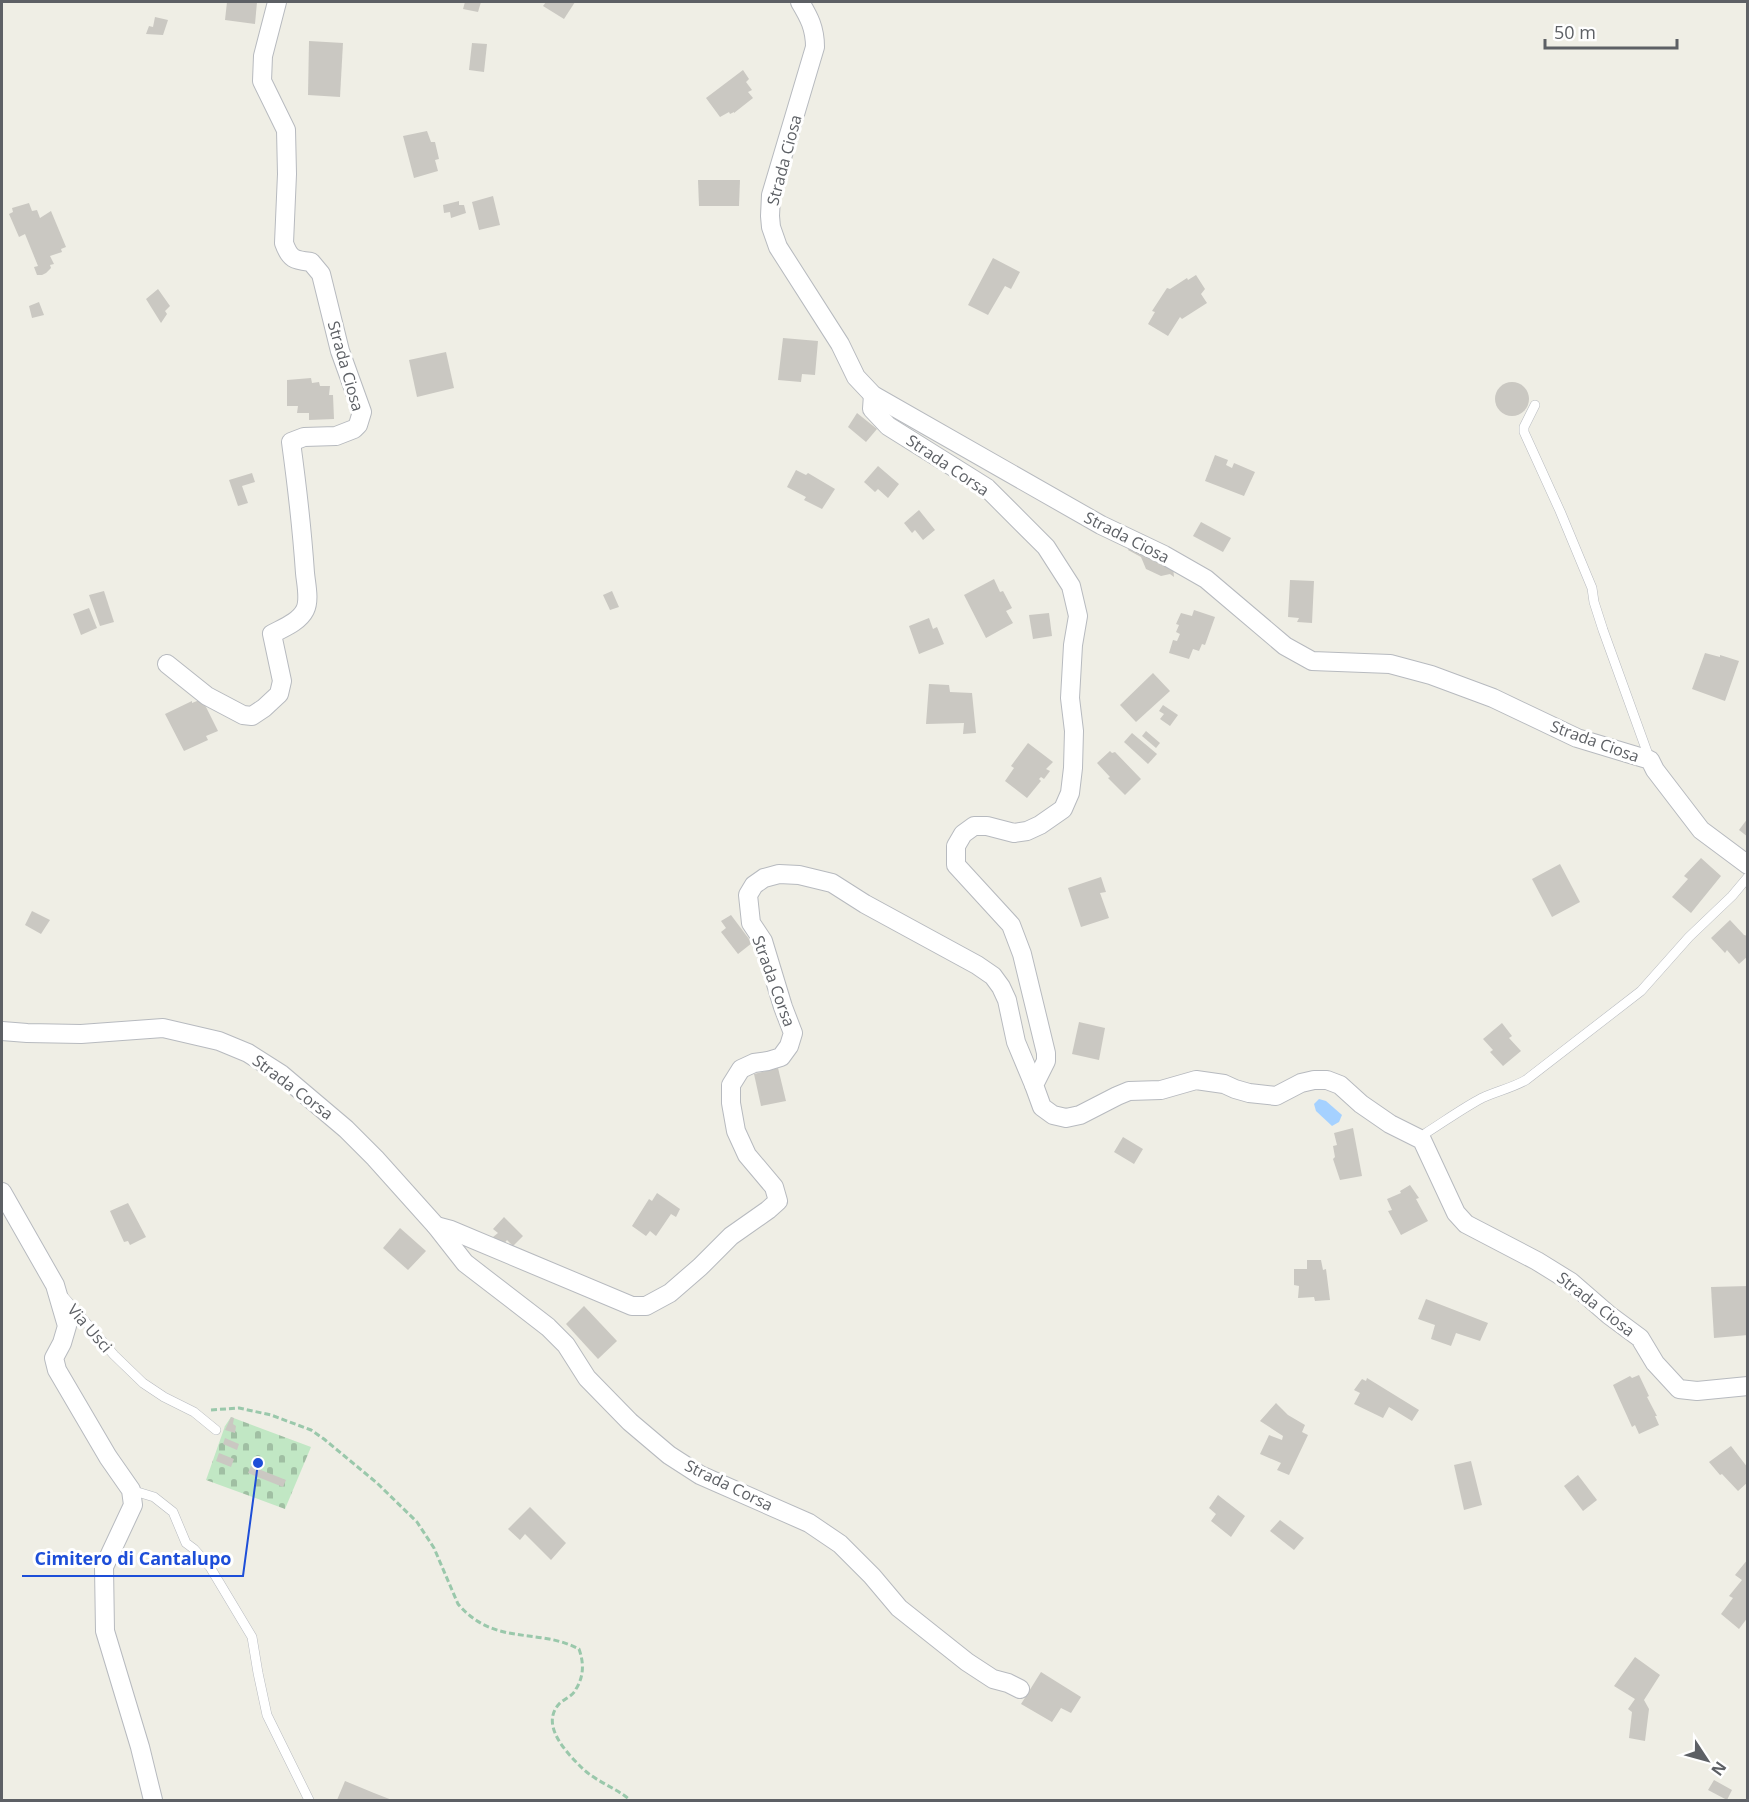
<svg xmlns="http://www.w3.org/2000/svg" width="1749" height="1802" font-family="'Open Sans',sans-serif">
<defs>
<pattern id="cemetery-stones" width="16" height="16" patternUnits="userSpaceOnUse" patternTransform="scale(1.5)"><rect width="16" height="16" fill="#c1e7c4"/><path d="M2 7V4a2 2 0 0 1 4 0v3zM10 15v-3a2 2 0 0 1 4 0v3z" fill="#a0bfa3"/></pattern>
</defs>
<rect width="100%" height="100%" fill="#efeee5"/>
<polygon fill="url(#cemetery-stones)" points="231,1417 311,1447 285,1509 206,1480 225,1426"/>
<polygon fill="#a5d1ff" points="1319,1099 1326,1101 1342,1115 1339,1122 1332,1126 1316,1111 1314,1104"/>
<g fill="#cac8c2">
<polygon points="227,2 257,2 255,24 225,20"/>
<polygon points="465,2 481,2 478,12 463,9"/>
<polygon points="546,2 575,2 564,19 543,6"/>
<polygon points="155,17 168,20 163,35 146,34 149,26 153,27"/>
<polygon points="309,41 343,43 340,97 308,95"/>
<polygon points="472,43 487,44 484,72 469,70"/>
<polygon points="743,70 749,79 746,82 752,90 748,92 753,98 734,113 734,112 730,114 729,112 720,117 706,98"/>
<polygon points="427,131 431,142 435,142 439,159 435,160 438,171 414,178 403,136"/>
<polygon points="698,180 740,180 739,206 699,206"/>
<polygon points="493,196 500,225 479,230 472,202"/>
<polygon points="459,201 459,205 464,205 466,213 451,218 450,212 444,213 443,205"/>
<polygon points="29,203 32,211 37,210 40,218 51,211 66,247 61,249 62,252 50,256 54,264 50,265 51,268 46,273 42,275 37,275 34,267 38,266 25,234 19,237 9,214 13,212 12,208"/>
<polygon points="993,258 1020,272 1011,289 1005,286 988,315 968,305"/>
<polygon points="1196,275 1205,289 1201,294 1207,303 1182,319 1180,317 1168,336 1148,324 1155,312 1152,311 1167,288 1170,289 1187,278 1188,280"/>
<polygon points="158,289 170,306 165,311 167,314 161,323 146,299"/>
<polygon points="39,302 44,315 32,318 29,306"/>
<polygon points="783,338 818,341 815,375 802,374 801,382 778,380"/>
<polygon points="446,352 454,388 417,397 409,360"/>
<polygon points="311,378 312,383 319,382 320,386 330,386 329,395 333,395 334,419 309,420 309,413 297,413 298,406 287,406 287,380"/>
<circle cx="1512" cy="399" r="17"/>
<polygon points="857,413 877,429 866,442 848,427"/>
<polygon points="1215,455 1228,460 1226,465 1232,468 1234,463 1255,472 1244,496 1205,481"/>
<polygon points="878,466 899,484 888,498 878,489 875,492 864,482"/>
<polygon points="796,470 806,475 808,473 835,489 822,509 804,500 806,497 787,487"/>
<polygon points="252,473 255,482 242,486 248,503 238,506 229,480"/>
<polygon points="919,510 935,530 923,540 915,530 912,533 904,523"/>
<polygon points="1201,522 1231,538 1223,552 1193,536"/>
<polygon points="1131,545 1173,566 1174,577 1170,574 1161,576 1146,569 1141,557 1128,550"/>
<polygon points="994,579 1000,592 1003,591 1012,608 1006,611 1013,623 986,638 964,595"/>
<polygon points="1290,580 1314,581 1312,623 1297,622 1299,618 1288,617"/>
<polygon points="104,591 114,622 100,626 89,595"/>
<polygon points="612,591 619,607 610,610 603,595"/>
<polygon points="89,608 97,628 81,635 73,614"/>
<polygon points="1194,610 1215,617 1205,645 1202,644 1199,651 1193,649 1189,659 1169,653 1173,640 1177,641 1180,634 1176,632 1179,625 1176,624 1181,613 1192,616"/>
<polygon points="1049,613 1052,636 1033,639 1029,615"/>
<polygon points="929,618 933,629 937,627 944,644 919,654 909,626"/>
<polygon points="1705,653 1720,657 1720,655 1739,661 1725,701 1692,689"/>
<polygon points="1153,673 1170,691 1136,722 1120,705"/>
<polygon points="929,684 949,685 950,692 972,693 976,733 963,734 964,723 926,724"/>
<polygon points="202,699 218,731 206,736 208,740 184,751 165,714 192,701 192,703"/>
<polygon points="1163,705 1178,715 1170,726 1160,719 1164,714 1159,711"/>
<polygon points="1146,731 1160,743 1156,748 1142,736"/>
<polygon points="1132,733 1157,754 1148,764 1124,742"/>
<polygon points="1028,743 1053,762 1046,769 1050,771 1044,779 1041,777 1039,779 1041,781 1027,798 1005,781 1014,768 1011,766"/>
<polygon points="1110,751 1112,753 1115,752 1141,779 1125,795 1108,778 1110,777 1097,763"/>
<polygon points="1748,818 1748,837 1739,830"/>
<polygon points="1701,858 1721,876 1691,913 1672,897 1688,879 1684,876"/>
<polygon points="1560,864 1580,902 1552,917 1532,879"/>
<polygon points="1101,877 1106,892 1100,893 1109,918 1081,927 1068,888"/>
<polygon points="32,911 50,920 41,934 25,925"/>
<polygon points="731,915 752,943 738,954 721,932 726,928 721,921"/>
<polygon points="1730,920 1744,935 1748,936 1748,956 1739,964 1727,950 1725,953 1711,938"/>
<polygon points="1079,1022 1105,1028 1099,1060 1072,1054"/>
<polygon points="1502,1023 1512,1036 1509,1038 1521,1051 1503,1066 1490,1052 1493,1050 1483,1039"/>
<polygon points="778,1068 786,1101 761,1106 754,1074"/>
<polygon points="1353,1128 1362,1176 1340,1180 1333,1159 1335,1157 1333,1146 1337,1145 1334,1133"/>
<polygon points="1123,1137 1143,1149 1134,1164 1114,1152"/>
<polygon points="1410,1185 1419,1198 1416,1199 1428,1221 1401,1235 1388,1211 1392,1210 1387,1199 1401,1193 1400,1191"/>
<polygon points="657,1193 680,1209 676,1217 671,1214 656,1236 650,1231 646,1236 632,1226 649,1199 652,1201"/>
<polygon points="128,1203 146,1237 130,1245 128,1241 124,1242 110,1211"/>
<polygon points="504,1217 523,1236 513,1246 507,1240 502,1246 493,1237 498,1233 493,1229"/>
<polygon points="400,1228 426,1251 408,1270 383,1248"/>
<polygon points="1307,1260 1321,1260 1323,1270 1326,1269 1330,1300 1315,1301 1314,1297 1298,1298 1299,1286 1294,1285 1294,1269 1307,1269"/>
<polygon points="1748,1286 1748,1335 1714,1338 1711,1287"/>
<polygon points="1426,1299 1488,1323 1480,1341 1456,1333 1451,1346 1431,1339 1435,1325 1418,1319"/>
<polygon points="584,1306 617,1341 598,1359 566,1324"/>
<polygon points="1639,1375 1649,1396 1647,1397 1657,1416 1655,1416 1659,1425 1639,1434 1635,1425 1632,1427 1613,1385 1630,1376 1632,1378"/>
<polygon points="1367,1378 1419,1410 1412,1421 1389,1407 1383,1418 1354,1404 1360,1393 1354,1390 1362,1379 1366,1381"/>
<polygon points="1276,1403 1288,1415 1305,1425 1302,1432 1308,1435 1289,1475 1277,1470 1281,1463 1260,1454 1269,1435 1282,1440 1283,1436 1260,1421"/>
<polygon points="231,1417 234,1418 233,1424 236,1426 235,1433 225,1430"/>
<polygon points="225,1438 239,1444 237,1450 223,1444"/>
<polygon points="1731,1446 1748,1468 1748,1482 1738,1491 1722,1474 1720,1475 1709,1462"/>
<polygon points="219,1453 234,1459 231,1467 216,1461"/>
<polygon points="1471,1461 1482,1505 1464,1510 1454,1465"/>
<polygon points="251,1466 286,1480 283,1487 248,1473"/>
<polygon points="1578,1475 1597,1500 1583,1511 1564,1486"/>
<polygon points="1218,1495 1245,1516 1231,1537 1211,1521 1216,1514 1209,1508"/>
<polygon points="530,1507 566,1543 551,1560 525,1534 520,1540 508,1529"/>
<polygon points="1280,1520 1304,1538 1294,1550 1270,1531"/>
<polygon points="1748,1559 1748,1617 1739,1629 1721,1614 1733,1598 1729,1596 1742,1580 1735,1575"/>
<polygon points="1635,1657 1660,1675 1644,1700 1649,1709 1645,1741 1629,1738 1632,1712 1628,1709 1635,1699 1614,1686"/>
<polygon points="1041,1672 1081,1697 1071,1713 1061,1708 1052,1722 1021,1704"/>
<polygon points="1714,1780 1732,1790 1727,1800 1708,1790"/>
<polygon points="345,1781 374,1793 392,1800 337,1800"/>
</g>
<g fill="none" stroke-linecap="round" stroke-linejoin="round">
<g stroke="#b7babf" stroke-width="10">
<g id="lane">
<polyline points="1535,405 1524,427 1524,432 1560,511 1592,588 1594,602 1603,630 1650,760"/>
<path d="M 1422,1140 L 1426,1133 C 1445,1121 1463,1108 1482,1098 C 1497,1091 1512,1088 1526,1080 L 1641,991 L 1689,937 L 1732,896 L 1748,877"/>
<polyline points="64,1297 114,1355 143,1383 164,1397 194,1412 216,1430"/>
<polyline points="131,1490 154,1497 173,1512 186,1543 194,1549 210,1567 252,1637 258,1673 267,1715 309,1800"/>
</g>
</g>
<g stroke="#b7babf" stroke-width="20">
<g id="street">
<path d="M 800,2 C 809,17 815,28 815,47 L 771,195 L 770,216 L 771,227 L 778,247 L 840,344 L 856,377 L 873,395 L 1101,525 L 1164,555 L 1206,579 L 1285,646 L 1312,661 L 1390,664 L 1431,675 L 1493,698 L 1577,738 L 1650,760 L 1655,770 L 1701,830 L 1748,865"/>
<polyline points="873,395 872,409 888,426 987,488 1046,547 1071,586 1078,616 1073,645 1070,698 1074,731 1073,768 1070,793 1063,809 1040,825 1027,831 1014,833 987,826 974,826 963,834 956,846 956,865 1011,925 1022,954 1046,1053 1046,1061 1034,1085 1042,1107 1053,1115 1066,1118 1080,1115 1117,1096 1129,1091 1161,1090 1196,1080 1224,1084 1235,1089 1249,1093 1276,1096 1301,1083 1314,1080 1327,1080 1340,1085 1361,1104 1390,1124 1422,1140 1456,1213 1466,1224 1537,1261 1571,1282 1609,1315 1640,1338 1655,1363 1679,1389 1697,1391 1748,1386"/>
<path d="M 167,664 L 207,696 L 243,715 L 252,716 L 264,708 L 279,694 L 282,681 L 272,634 C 283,628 299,622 305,610 C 310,600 306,584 305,573 C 302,529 297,486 291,442 L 304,437 L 336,436 L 354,429 L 358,425 L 362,412 L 340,351 L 321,274 L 311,262 C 295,260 290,260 284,243 L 287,174 L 286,130 L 262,81 L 263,56 L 277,2"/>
<polyline points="2,1031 27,1033 81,1034 163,1028 219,1041 248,1053 281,1074 346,1129 375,1158 436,1226 465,1263 548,1327 566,1345 587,1378 630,1422 669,1455 700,1475 809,1523 840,1544 872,1576 899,1608 967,1662 993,1679 1008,1683 1020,1689"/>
<polyline points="2,1192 55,1285 67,1326 62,1343 54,1358 57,1370 108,1457 131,1490 133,1505 104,1567 105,1631 140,1747 153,1800"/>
<polyline points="436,1226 451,1230 632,1306 646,1306 670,1293 700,1267 731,1236 768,1210 778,1201 774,1187 747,1155 736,1131 731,1103 731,1085 741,1069 754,1063 768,1061 781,1057 789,1046 793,1033 783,1007 763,941 751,923 748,895 754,885 764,878 779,874 799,875 832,883 865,904 977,965 993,976 1001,987 1007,1000 1016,1042 1034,1085"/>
</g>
</g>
<path stroke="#9ac8ab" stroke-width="3" stroke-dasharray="6 3" stroke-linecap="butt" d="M 211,1410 L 239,1408 L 271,1415 L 311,1430 L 324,1439 L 377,1483 L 417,1522 L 434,1548 L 458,1604 C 495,1647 537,1627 579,1649 C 584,1663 584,1676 576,1689 C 573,1696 564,1699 559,1704 C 540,1725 566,1752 581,1767 C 596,1782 615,1787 630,1800"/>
<use href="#lane" stroke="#fff" stroke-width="9"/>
<use href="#street" stroke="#fff" stroke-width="18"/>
</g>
<g text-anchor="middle" stroke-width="6" stroke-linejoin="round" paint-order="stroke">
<g font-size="16" fill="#5d6065" stroke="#fff">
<text transform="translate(784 160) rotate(-75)" y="6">Strada Ciosa</text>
<text transform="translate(346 366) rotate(74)" y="6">Strada Ciosa</text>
<text transform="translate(948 465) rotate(34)" y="6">Strada Corsa</text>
<text transform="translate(1127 537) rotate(27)" y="6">Strada Ciosa</text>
<text transform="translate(1595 741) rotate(20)" y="6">Strada Ciosa</text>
<text transform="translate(774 981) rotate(70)" y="6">Strada Corsa</text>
<text transform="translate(293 1087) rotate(37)" y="6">Strada Corsa</text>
<text transform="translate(1596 1304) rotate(38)" y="6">Strada Ciosa</text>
<text transform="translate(90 1328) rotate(49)" y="6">Via Usci</text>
<text transform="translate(729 1485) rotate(26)" y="6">Strada Corsa</text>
</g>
</g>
<path fill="none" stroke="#1d4ed8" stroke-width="2" d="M258 1463L243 1576H22"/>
<circle fill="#1d4ed8" stroke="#fff" stroke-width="2" cx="258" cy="1463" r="6"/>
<g font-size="18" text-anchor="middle" font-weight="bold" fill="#1d4ed8" stroke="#fff" stroke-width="6" stroke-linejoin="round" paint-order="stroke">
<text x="133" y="1565">Cimitero di Cantalupo</text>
</g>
<rect width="1749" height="1802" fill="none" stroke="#5d6065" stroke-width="6"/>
<g transform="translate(1707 1760) rotate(126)" stroke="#ffffff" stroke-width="4.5" paint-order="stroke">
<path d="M0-4.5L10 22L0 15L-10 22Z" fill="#5d6065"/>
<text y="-9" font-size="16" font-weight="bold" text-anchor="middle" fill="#5d6065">N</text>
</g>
<path d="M1545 39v9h132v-9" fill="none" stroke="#5d6065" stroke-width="3"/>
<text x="1554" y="39" font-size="18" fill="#5d6065" stroke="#ffffff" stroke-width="4.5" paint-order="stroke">50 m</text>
</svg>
